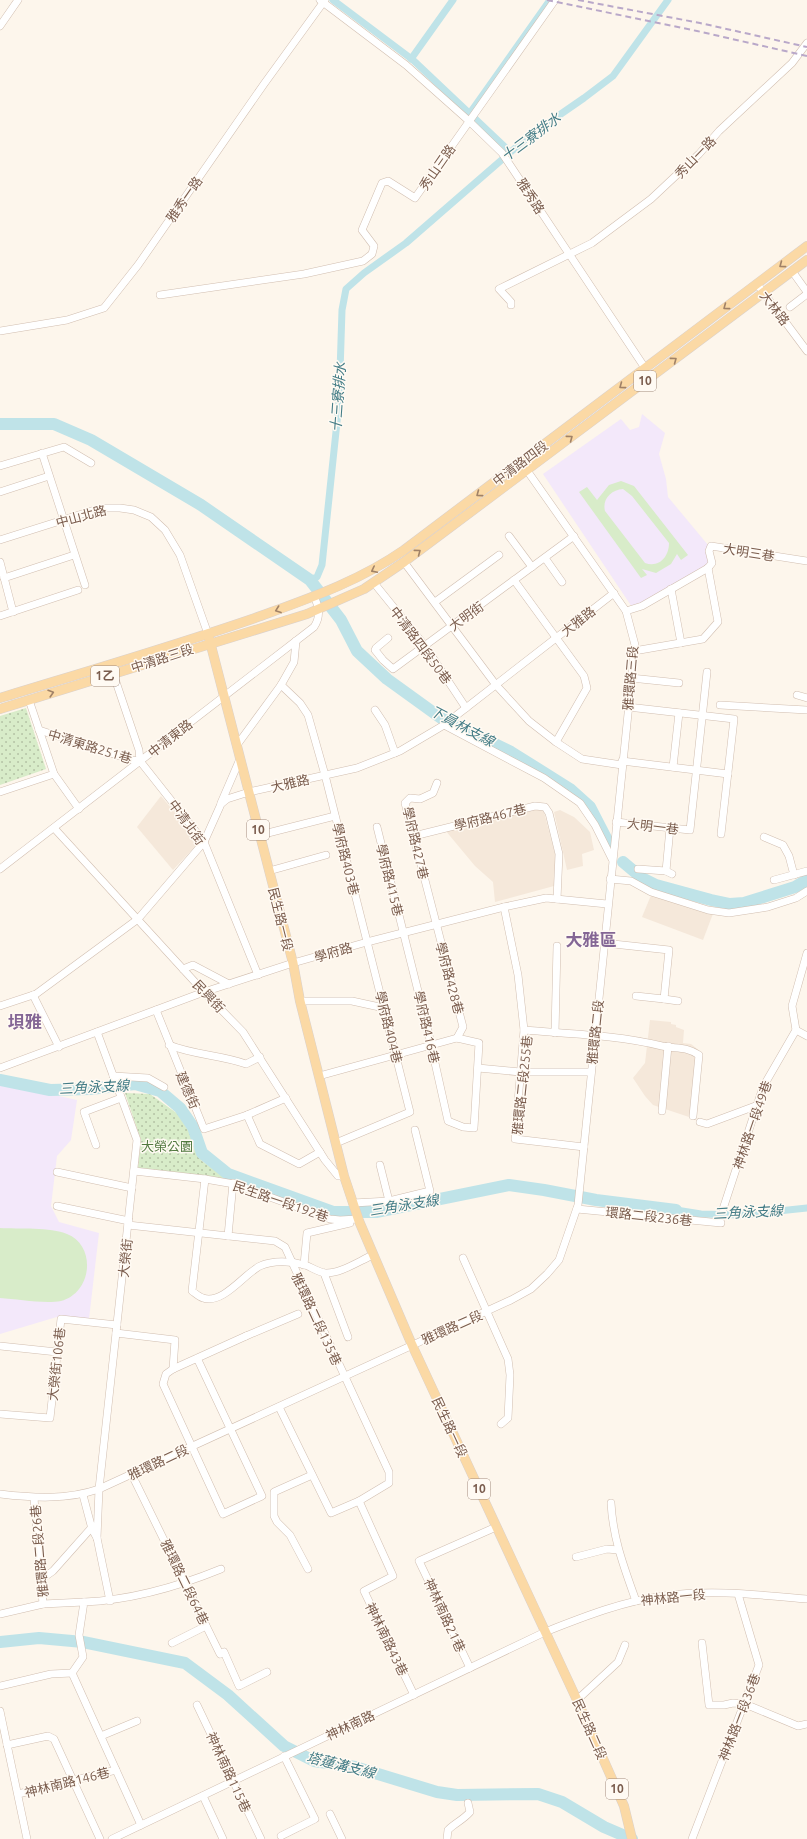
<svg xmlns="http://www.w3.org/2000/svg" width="807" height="1839" font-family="Ubuntu,'Noto Sans TC',sans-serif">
<defs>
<pattern id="park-dots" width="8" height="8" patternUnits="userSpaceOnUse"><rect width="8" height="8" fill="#d8ecc9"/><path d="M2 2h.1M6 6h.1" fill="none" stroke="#b4c2a5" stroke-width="1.8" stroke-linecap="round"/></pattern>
</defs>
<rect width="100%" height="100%" fill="#fdf6ec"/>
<g fill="#f5e8da">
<polygon points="161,796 199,842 173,870 137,827"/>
<polygon points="536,809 541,809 544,812 556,858 554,886 495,902 493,882 475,866 445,830"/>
<polygon points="560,810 574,817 590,832 594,850 582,854 583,866 567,870 554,812"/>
<polygon points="654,888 714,911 703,940 642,917"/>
<polygon points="650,1020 671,1022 671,1024 676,1025 676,1027 684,1030 683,1043 691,1044 701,1052 695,1119 653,1105 645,1096 633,1078 645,1063"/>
</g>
<g fill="#f3e8fa">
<polygon points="642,414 665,433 659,454 666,479 668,497 708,545 709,558 708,565 640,605 632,607 543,474 621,419 630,430 639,427"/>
<polygon points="0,1083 77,1100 71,1140 57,1156 51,1206 59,1222 99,1233 89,1319 60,1316 0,1334"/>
</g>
<g fill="#d8ecc9" fill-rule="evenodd">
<path d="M 621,481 L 634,486 L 688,555 L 681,560 L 677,554 L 671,564 L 656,573 L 642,569 L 647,575 L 641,578 L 579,492 L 587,487 L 597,500 L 609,485 ZM 623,489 L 632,496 L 669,543 C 669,557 659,568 645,563 L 605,511 C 602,499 611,490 623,489 Z"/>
<path d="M 0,1228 C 18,1229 51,1227 67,1234 C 97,1246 92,1293 61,1301 C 44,1304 17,1299 0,1298 Z"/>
</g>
<g fill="url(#park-dots)">
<polygon points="26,708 46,769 0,785 0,716"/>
<polygon points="125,1093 150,1094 178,1114 189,1131 197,1153 202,1161 233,1182 142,1171 138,1167 141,1140"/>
</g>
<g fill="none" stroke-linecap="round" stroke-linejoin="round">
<g stroke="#bfe3e8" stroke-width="7">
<polyline points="333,0 413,60 505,147 509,153"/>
<polyline points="411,59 453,0"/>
<polyline points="470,113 550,0"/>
<polyline points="310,580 317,577 322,565 339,403 342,310 346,289 364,273 406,243 529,136 584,98 613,76 668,0"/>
<polyline points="676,1210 701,1214 742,1215 807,1208"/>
</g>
<g stroke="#bfe3e8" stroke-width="12">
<polyline points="0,424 54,424 91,440 201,505 310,580 341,620 357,651 387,679 441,718 511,752 570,789 590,807 608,842"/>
<polyline points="623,862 642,878 656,885 711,900 730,904 744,903 795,887 807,880"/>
<polyline points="0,1080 50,1090 90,1089 135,1084 160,1091 180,1108 193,1127 202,1153 228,1174 333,1212 376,1212 509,1185 544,1190 596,1200 676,1210"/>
<polyline points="0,1642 39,1638 83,1642 185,1663 228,1695 284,1746 314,1761 355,1767 437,1792 457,1795 538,1794 562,1802 604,1827 632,1839"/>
</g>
<g stroke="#d1beb0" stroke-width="8">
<g id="minor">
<polyline points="320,0 406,65 469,121 502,153 651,377"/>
<polyline points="0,26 18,0"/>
<polyline points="792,271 807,292"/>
<polyline points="757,284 807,351"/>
<polyline points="160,295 304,274 363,261 372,254 374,246 362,230 382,183 388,181 415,198 555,0"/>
<polyline points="511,305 511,302 499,289 592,243 651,199 699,154 719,131 792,63 807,43"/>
<polyline points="790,307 807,294"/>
<polyline points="0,331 67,320 104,308 138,265 264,84 325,0"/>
<polyline points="42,453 85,585"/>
<polyline points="0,466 64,447 91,463"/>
<polyline points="0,492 49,476"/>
<polyline points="509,536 532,567"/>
<polyline points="0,540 101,508 120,508 134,510 151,517 165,530 180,555 208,634"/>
<polyline points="545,558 562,582"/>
<polyline points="0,562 13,612"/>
<polyline points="404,562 496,685 529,721 556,742 582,759 622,765"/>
<polyline points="4,578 74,555"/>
<polyline points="514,580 584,676 587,688 556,742"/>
<polyline points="374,583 425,646 466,708"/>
<polyline points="671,589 681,643"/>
<polyline points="435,602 499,555"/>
<polyline points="626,611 642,606 708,568 712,563 709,551 711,546 807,561"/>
<polyline points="0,616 78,590"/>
<polyline points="388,638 376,648 375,650 383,660 393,669 574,536"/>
<polyline points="634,651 703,639 718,622 708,568"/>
<polyline points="113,673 139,750 140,761 204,842 258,975"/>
<polyline points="631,678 679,683"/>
<polyline points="281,685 300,703 308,715 325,775 410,1112 336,1143"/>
<polyline points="797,695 807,698"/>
<polyline points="29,700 54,774 79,809"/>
<polyline points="720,705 807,710"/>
<polyline points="628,707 734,719 721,834"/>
<polyline points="375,710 385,725 395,753"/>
<polyline points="444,725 544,778 580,803 595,825 612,859"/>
<polyline points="39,730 132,760 140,761"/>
<polyline points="237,745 281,685 294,662 296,641"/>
<polyline points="622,761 728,774"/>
<polyline points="673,767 679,713"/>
<polyline points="437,783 433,793 420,799 410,798 405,803 463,1027 457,1038"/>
<polyline points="0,792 54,774"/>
<polyline points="221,803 240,759"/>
<polyline points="616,822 690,830 707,672"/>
<polyline points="54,828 204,992 243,1032 325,1160 338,1176 344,1176"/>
<polyline points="260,835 335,816"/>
<polyline points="414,836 535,806 545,807 549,813 559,854 557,899"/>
<polyline points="764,837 783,845 789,856 794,875"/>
<path d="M 0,869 L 314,627 C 321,617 319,607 314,596"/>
<polyline points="638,869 666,871 672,874"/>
<polyline points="269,871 326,855"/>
<polyline points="666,871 670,828"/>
<polyline points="610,879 631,881 651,892 708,910 729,913 768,907 796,898 807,891"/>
<polyline points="774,880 807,871"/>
<polyline points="504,907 518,975 524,1030 515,1139 584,1147"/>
<polyline points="604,943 669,950 664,999 636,996"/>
<polyline points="183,969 193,965 229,984"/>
<polyline points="33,995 59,1047"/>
<polyline points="664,999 678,1001"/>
<polyline points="300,1001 352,1001 384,1008"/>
<polyline points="0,1006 36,994 138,919 204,842 221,804 227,799 249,792 357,768 400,751 444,725 614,593"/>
<polyline points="156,1010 204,1129 247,1115 286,1098"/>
<path d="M 524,1030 C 570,1034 617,1035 662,1046 C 676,1049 686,1046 699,1055 L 693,1116"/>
<polyline points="796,1030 807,1036"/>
<polyline points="555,1033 557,946"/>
<path d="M 169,1045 C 194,1055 221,1055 246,1064 L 260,1057"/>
<polyline points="0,1068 204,992 293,963 367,942 504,907 546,898 607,904"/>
<polyline points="478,1068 520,1072 591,1072"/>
<polyline points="113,1076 148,1078 164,1087"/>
<polyline points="319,1076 457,1038 479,1043 474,1128 463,1127 448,1121 431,1045 429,1035 377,827"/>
<polyline points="662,1111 668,1046"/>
<polyline points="247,1115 260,1144 299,1164 320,1152"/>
<polyline points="700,1122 707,1124 758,1105"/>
<polyline points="96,1145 84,1112 121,1098"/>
<polyline points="380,1165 389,1201"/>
<polyline points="134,1171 205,1179 234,1184 330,1219 340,1220 358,1219"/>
<polyline points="57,1172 132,1188"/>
<path d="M 205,1179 L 192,1291 C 195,1293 199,1297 203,1298 C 223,1305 245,1273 260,1266 C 273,1260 291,1261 305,1265 C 311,1267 318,1272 325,1273 C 340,1274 359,1261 373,1255"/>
<polyline points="353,1203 389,1201 430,1191 415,1130"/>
<polyline points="57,1206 129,1221"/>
<polyline points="577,1209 721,1223"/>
<polyline points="723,1209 763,1087 796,1030 792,1006 807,953"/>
<polyline points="128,1225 275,1241 285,1247 389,1472 389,1483 359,1501 331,1513 279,1407"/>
<polyline points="228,1236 233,1183"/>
<polyline points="463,1258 508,1359 510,1375 508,1418 501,1424"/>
<polyline points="304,1265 307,1233 350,1223"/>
<polyline points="324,1273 348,1337"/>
<polyline points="116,1333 175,1340 173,1369"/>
<polyline points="246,1336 298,1314"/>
<polyline points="0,1346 57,1352"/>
<polyline points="197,1358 262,1496 223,1514 163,1384 166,1374 173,1369 246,1336"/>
<polyline points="0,1414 50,1418 61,1319 117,1325"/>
<polyline points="132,1475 220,1654 224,1652 239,1686 267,1672"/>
<path d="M 0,1494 C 33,1498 67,1500 99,1489 L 511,1300 L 531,1289 L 547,1274 L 559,1260 L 578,1205 L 635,645 L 626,611 L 521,462"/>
<polyline points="83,1495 92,1529 97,1538 110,1601"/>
<polyline points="34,1498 43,1604"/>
<polyline points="359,1501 393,1576 364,1591 414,1695"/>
<path d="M 611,1503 C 613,1539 624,1567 636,1601"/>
<polyline points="97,1538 99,1489 137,1140 97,1032"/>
<polyline points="576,1557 607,1549 618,1550"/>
<polyline points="308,1569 290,1535 277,1522 274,1516 274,1492 312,1475"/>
<polyline points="40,1580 53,1571 93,1526"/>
<polyline points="0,1614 43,1604 84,1602"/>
<polyline points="172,1643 206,1626"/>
<polyline points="702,1643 709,1705 724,1705 733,1703 745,1704 798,1726 807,1724"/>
<polyline points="470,1668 419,1561 496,1527"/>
<polyline points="0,1686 51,1674 72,1673"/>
<polyline points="577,1700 618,1662 625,1645"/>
<polyline points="197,1705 261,1839"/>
<polyline points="0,1711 27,1839"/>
<polyline points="101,1736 137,1721"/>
<polyline points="7,1745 48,1736 54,1739 100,1839"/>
<polyline points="18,1794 116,1770"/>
<polyline points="203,1796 223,1839"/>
<polyline points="330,1814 342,1839"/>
<path d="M 141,1825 L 72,1673 L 83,1657 L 79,1635 L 84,1602 C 132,1600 177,1587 221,1569"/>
<polyline points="281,1836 315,1819 284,1756"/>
<path d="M 112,1839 L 545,1632 C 583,1617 623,1601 664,1596 C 711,1589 760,1595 807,1599"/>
<path d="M 447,1839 L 448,1830 C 455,1823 463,1820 470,1812 L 468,1803"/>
<polyline points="692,1839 759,1665 738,1594"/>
</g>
</g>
<g stroke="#dad1cd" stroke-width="10">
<g id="major">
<polyline points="208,634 293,963 300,1001 344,1176 359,1221 412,1345 577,1700 624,1806 632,1839"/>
<path d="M 0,698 C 85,672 171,647 255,618 C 307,599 358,582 404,550 L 807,246"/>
<polyline points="0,709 307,614 364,589 404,562 807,260"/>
</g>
</g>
<use href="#minor" stroke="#fff" stroke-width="7"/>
<use href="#major" stroke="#fbd9a5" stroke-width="9"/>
<g stroke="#b9a8c9" stroke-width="2" stroke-dasharray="6 4" stroke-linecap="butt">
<polyline points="547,0 697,31 807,56"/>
<polyline points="578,0 700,23 807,47"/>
</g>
</g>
<defs><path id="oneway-chevron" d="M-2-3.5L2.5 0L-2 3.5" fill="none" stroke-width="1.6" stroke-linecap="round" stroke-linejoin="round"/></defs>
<g stroke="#a18267">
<use href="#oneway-chevron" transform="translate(782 265) rotate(143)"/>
<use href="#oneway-chevron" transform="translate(726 307) rotate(143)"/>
<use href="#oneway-chevron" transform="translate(674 360) rotate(-37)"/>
<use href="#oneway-chevron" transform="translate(622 386) rotate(143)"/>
<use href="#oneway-chevron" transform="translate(570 438) rotate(-37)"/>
<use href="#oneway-chevron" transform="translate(479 494) rotate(143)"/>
<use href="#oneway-chevron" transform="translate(418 552) rotate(-37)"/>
<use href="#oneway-chevron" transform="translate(374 570) rotate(153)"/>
<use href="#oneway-chevron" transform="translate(278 610) rotate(160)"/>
<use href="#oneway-chevron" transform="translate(51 693) rotate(-17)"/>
</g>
<g text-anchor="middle" stroke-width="3" stroke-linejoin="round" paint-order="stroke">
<g fill="#fffaf3" stroke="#a28b7f" stroke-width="1">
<rect x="634" y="371" width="22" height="20" rx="3"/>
<rect x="91" y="666" width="28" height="20" rx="3"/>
<rect x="247" y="820" width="22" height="20" rx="3"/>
<rect x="468" y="1479" width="22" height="20" rx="3"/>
<rect x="606" y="1779" width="22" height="20" rx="3"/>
</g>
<g font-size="12" font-weight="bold" fill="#7a5c4d">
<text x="645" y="385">10</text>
<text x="105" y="680">1乙</text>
<text x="258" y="834">10</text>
<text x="479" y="1493">10</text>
<text x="617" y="1793">10</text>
</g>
<g font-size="13" fill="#7a5c4d" stroke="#fffaf3">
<text transform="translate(695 157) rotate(-46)" y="5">秀山一路</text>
<text transform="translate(437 167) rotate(-55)" y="5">秀山三路</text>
<text transform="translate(531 196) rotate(57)" y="5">雅秀路</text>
<text transform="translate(184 199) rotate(-55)" y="5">雅秀一路</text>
<text transform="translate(775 308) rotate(53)" y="5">大林路</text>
<text transform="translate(520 463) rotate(-37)" y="5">中清路四段</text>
<text transform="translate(81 516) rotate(-15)" y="5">中山北路</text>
<text transform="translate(749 552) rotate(9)" y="5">大明三巷</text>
<text transform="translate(466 616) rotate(-36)" y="5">大明街</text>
<text transform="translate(578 621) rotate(-38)" y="5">大雅路</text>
<text transform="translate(421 645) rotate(53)" y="5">中清路四段50巷</text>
<text transform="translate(162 658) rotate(-18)" y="5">中清路三段</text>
<text transform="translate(630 678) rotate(-85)" y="5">雅環路三段</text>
<text transform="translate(170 738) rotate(-38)" y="5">中清東路</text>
<text transform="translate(90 746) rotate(17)" y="5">中清東路251巷</text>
<text transform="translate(290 783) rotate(-13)" y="5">大雅路</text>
<text transform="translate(490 817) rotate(-14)" y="5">學府路467巷</text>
<text transform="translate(187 822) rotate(54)" y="5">中清北街</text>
<text transform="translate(653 826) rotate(7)" y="5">大明一巷</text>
<text transform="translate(416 843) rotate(77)" y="5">學府路427巷</text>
<text transform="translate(346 859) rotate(76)" y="5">學府路403巷</text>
<text transform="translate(390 880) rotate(76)" y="5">學府路415巷</text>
<text transform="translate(281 919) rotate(76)" y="5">民生路一段</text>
<text transform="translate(333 952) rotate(-16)" y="5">學府路</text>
<text transform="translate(450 978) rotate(75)" y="5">學府路428巷</text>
<text transform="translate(209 996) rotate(46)" y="5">民興街</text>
<text transform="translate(389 1027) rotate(76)" y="5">學府路404巷</text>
<text transform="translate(427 1027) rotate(77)" y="5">學府路416巷</text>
<text transform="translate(595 1032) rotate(-84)" y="5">雅環路二段</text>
<text transform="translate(522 1085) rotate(-84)" y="5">雅環路二段255巷</text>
<text transform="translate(188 1090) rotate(67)" y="5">建德街</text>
<text transform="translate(752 1125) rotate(-71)" y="5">神林路一段49巷</text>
<text transform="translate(281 1201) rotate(19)" y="5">民生路一段192巷</text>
<text transform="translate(649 1216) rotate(6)" y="5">環路二段236巷</text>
<text transform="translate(125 1258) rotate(-84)" y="5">大榮街</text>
<text transform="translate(317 1319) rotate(65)" y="5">雅環路二段135巷</text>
<text transform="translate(452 1327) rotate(-24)" y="5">雅環路二段</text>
<text transform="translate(56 1364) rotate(-84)" y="5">大榮街106巷</text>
<text transform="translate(450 1427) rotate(65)" y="5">民生路一段</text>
<text transform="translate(158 1462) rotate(-25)" y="5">雅環路二段</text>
<text transform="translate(39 1551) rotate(-95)" y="5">雅環路二段26巷</text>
<text transform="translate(185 1582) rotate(64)" y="5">雅環路二段64巷</text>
<text transform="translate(673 1597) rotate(-6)" y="5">神林路一段</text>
<text transform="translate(445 1615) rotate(65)" y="5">神林南路21巷</text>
<text transform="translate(387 1639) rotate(64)" y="5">神林南路43巷</text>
<text transform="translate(739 1717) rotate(-69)" y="5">神林路一段36巷</text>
<text transform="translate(350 1725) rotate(-25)" y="5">神林南路</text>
<text transform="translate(590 1729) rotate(66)" y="5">民生路二段</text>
<text transform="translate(229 1772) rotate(65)" y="5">神林南路115巷</text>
<text transform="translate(67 1782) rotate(-14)" y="5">神林南路146巷</text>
</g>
<g font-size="13" fill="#537a41" stroke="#fffaf3">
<text x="167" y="1151">大榮公園</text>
</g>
<g font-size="14" font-style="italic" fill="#437c86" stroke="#fffaf3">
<text transform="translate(531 137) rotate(-37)" y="5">十三寮排水</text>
<text transform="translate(338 397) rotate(-86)" y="5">十三寮排水</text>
<text transform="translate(462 726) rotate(28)" y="5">下員林支線</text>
<text transform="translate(94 1087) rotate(-3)" y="5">三角泳支線</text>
<text transform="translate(404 1205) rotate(-9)" y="5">三角泳支線</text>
<text transform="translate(748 1212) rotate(-3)" y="5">三角泳支線</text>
<text transform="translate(341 1765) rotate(14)" y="5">塔蓮溝支線</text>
</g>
<g font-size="17" font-weight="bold" fill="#846695" stroke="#fffaf3">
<text x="591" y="946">大雅區</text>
<text x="25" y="1028">垻雅</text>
</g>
</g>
</svg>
